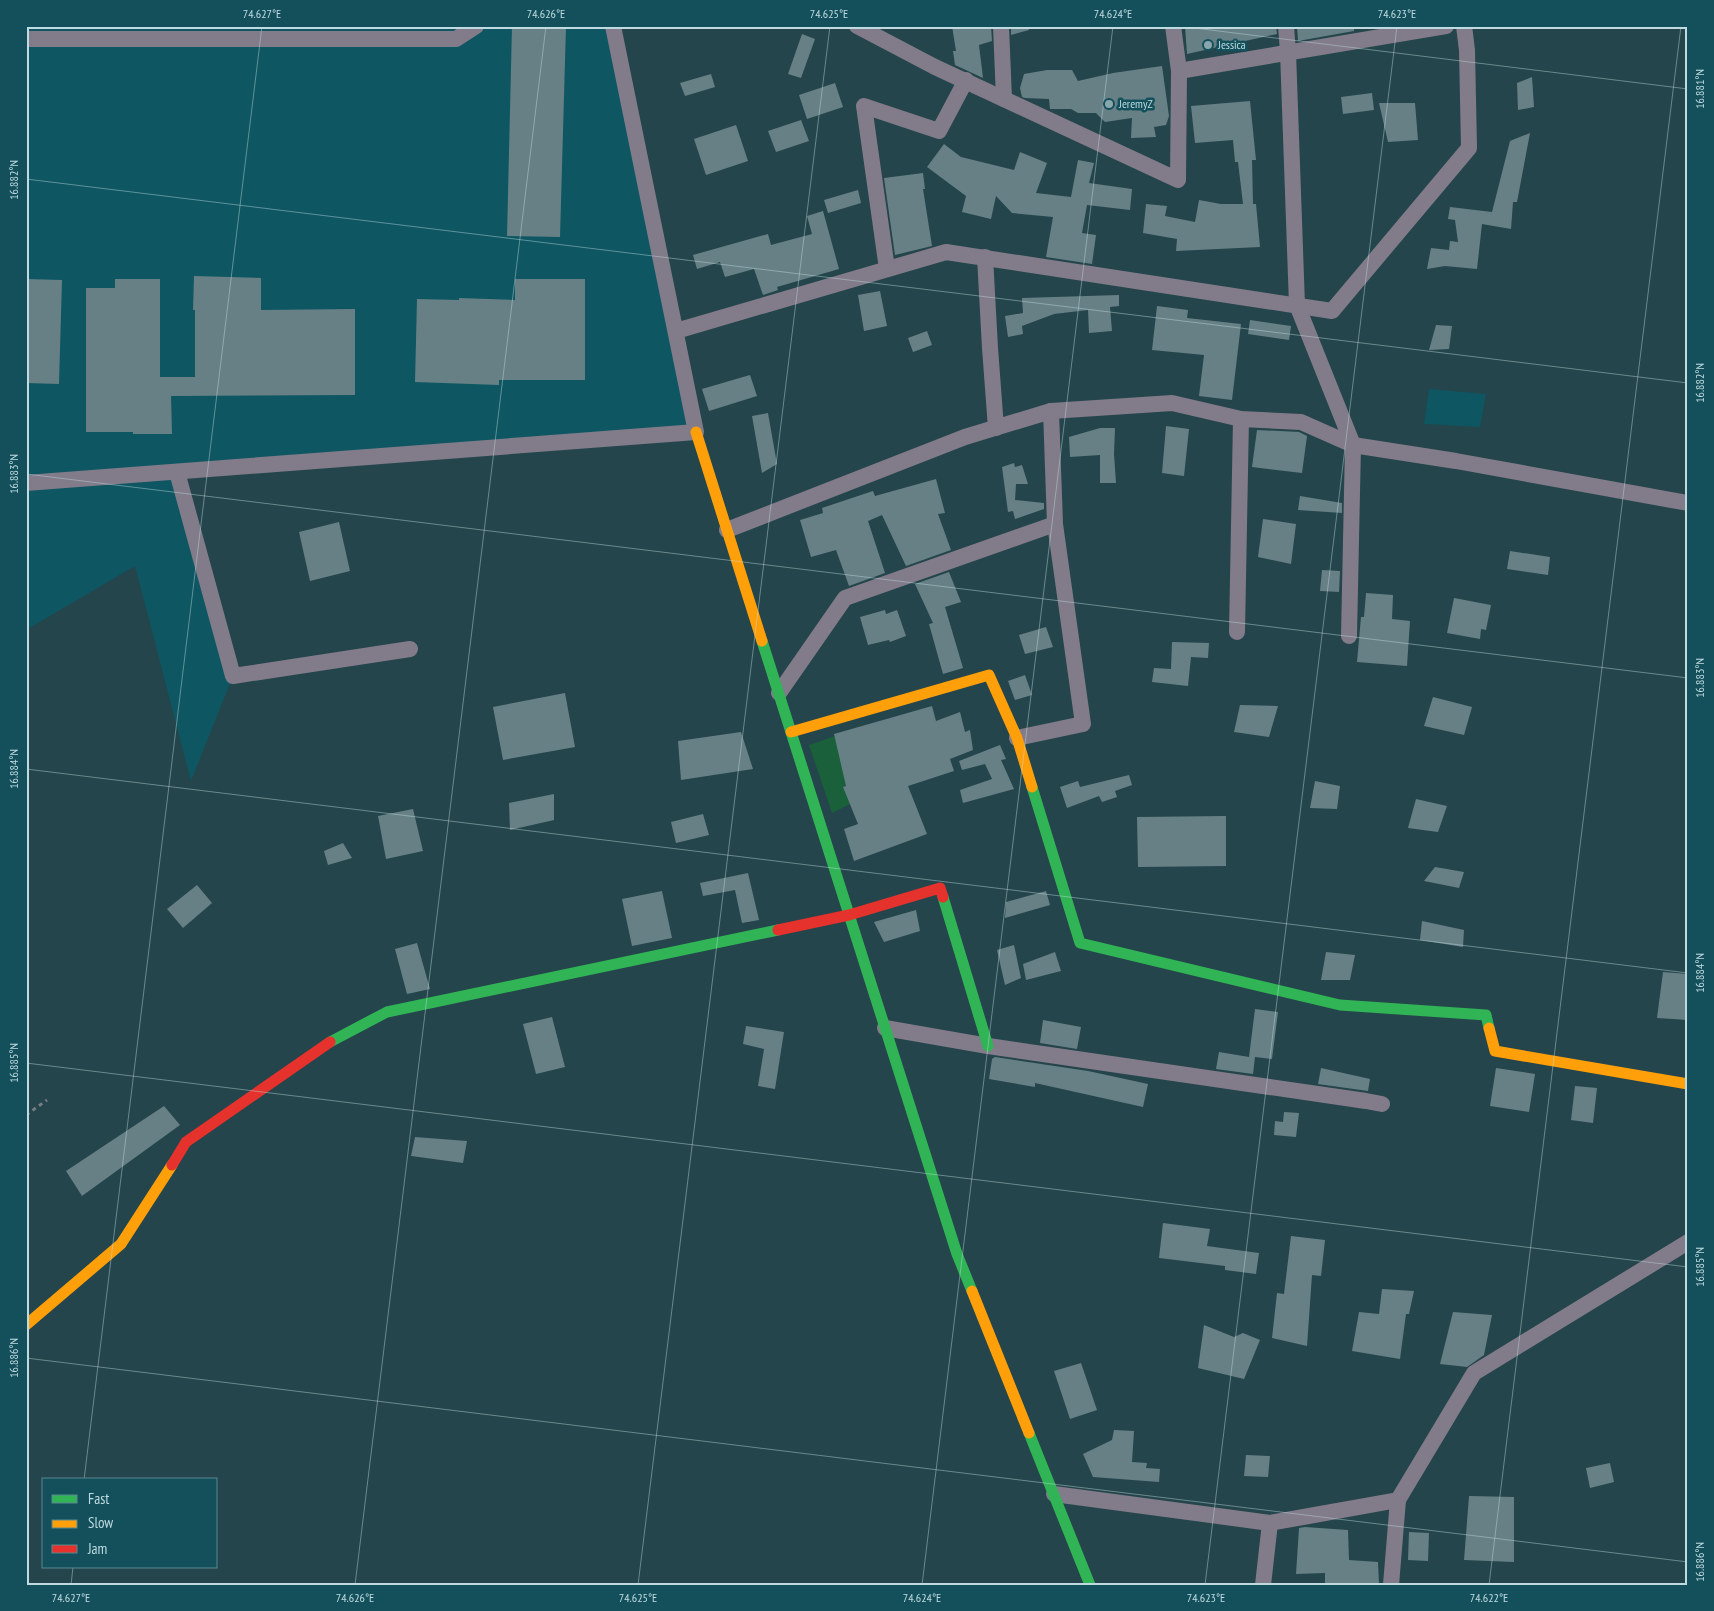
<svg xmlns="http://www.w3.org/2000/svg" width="1714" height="1611" font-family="'PT Sans Narrow',sans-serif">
<rect width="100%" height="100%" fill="#24454b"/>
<g fill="#0e5662">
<polygon points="26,26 611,26 696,432 178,472 233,676 191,781 135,566 26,630"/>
<polygon points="1429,389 1486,394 1480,427 1424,424"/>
</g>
<polygon fill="#1a603b" points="835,736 930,757 844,786 850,804 832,813 809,745"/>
<g fill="#678086">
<polygon points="512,26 566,26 560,237 507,236"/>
<polygon points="952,26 991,26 992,41 979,45 983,78 955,65 953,51 956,51"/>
<polygon points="1011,26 1029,26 1029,30 1011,35"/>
<polygon points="1185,26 1276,26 1277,34 1187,54"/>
<polygon points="1297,26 1354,26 1354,31 1298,41"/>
<polygon points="802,34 815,39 801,78 788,74"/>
<polygon points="1162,66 1169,116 1166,125 1154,127 1156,137 1131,138 1132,118 1105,122 1096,113 1078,113 1071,109 1050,109 1049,99 1025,98 1022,97 1020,88 1024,74 1047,70 1072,70 1078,81 1113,73"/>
<polygon points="711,74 715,87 685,96 680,83"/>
<polygon points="1532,77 1534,107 1518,110 1517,83"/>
<polygon points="835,83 843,107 807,119 799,95"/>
<polygon points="1372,93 1374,110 1343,114 1341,97"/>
<polygon points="1250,101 1256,160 1252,160 1253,204 1243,204 1238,162 1235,162 1233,140 1195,143 1191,106"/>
<polygon points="1379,103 1415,103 1418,140 1388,142"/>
<polygon points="801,120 809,141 776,152 768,131"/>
<polygon points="736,125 748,161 706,175 694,139"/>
<polygon points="1530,133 1517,202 1513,202 1511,229 1482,224 1477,269 1445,266 1427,269 1431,248 1449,250 1450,241 1458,242 1455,220 1448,219 1450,207 1492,212 1510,141"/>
<polygon points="944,144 961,157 1014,170 1020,152 1047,163 1036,193 1071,197 1078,160 1094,163 1089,183 1132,189 1130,210 1087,205 1082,233 1096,235 1092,264 1046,257 1053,217 1012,213 996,196 991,219 962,212 966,196 927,167"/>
<polygon points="923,173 925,189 923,189 932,246 895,255 884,178"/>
<polygon points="858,190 861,203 828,213 824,200"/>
<polygon points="1199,200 1221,204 1256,204 1260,247 1176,251 1177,239 1143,233 1146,204 1167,206 1165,216 1195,222"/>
<polygon points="823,211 839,269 777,287 778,290 763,295 754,269 725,277 720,262 697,269 693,255 768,234 771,245 812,234 807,216"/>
<polygon points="194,276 261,278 261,310 355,309 355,395 171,396 172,434 133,434 133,432 86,432 86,288 115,288 115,279 160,279 160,377 195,377 195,310 193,310"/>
<polygon points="26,279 62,280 59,384 26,383"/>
<polygon points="515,279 585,279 585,380 499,380 499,385 415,382 417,299 459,300 459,298 515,300"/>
<polygon points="880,291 887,326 864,331 858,295"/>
<polygon points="1119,295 1119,306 1110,307 1112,331 1089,333 1088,310 1054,314 1022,326 1023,334 1008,337 1005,316 1023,313 1022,298"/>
<polygon points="1157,306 1188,310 1187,318 1241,324 1232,400 1199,396 1204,355 1152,350"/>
<polygon points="1250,320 1291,326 1289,340 1248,334"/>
<polygon points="1436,325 1452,326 1449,349 1429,350"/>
<polygon points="927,331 932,345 913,352 908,338"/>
<polygon points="750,375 757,396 709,411 702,389"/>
<polygon points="768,413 777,464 762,473 752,416"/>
<polygon points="1166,426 1189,429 1184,476 1162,473"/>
<polygon points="1100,428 1115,428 1114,454 1116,483 1100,483 1100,455 1070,457 1069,437"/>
<polygon points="1257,430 1299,432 1307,436 1302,473 1252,467"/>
<polygon points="1014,463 1015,467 1022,465 1028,484 1016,484 1015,500 1044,503 1044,509 1015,519 1013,511 1008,512 1002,467"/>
<polygon points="936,479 945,513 938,514 951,550 906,566 882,515 868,521 885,573 849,586 836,550 811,557 800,520 823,513 822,508 873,491 875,496"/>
<polygon points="1300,496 1342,503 1342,513 1298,510"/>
<polygon points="1263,519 1296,524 1291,564 1258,557"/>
<polygon points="339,522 350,571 310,581 299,532"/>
<polygon points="1510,551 1550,557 1548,575 1507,569"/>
<polygon points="1322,570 1340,571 1339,592 1320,591"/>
<polygon points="949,572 961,602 945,607 963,668 943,674 929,624 933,623 915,584"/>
<polygon points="1366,593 1393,595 1392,619 1410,621 1407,666 1357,662 1361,617 1364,617"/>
<polygon points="1454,598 1491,605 1486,630 1481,629 1480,639 1447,633"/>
<polygon points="885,610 886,614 897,610 906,636 890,642 889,640 868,645 860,617"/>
<polygon points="1046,627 1053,647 1025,654 1019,635"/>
<polygon points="1172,642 1209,643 1208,658 1191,657 1188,686 1152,682 1154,668 1171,669"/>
<polygon points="1025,675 1032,695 1015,700 1008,681"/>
<polygon points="565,693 575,747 503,760 493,707"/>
<polygon points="1433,697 1472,707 1464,735 1424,726"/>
<polygon points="1240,705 1278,706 1269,737 1234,732"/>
<polygon points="932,706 936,721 960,712 965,732 970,730 973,750 950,759 954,771 908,786 927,834 854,861 844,829 858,824 843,787 846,786 834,734"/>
<polygon points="741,732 753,769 681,780 678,741"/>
<polygon points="1000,745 1006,759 1001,760 1014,789 963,803 960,790 992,779 985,764 962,770 959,761"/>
<polygon points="1129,775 1132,785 1115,791 1117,797 1102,802 1099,796 1067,808 1060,787 1078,781 1080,787"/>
<polygon points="1315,781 1340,786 1337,809 1310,808"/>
<polygon points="554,794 554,820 510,830 509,803"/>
<polygon points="1416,799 1447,806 1438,832 1408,828"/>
<polygon points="413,809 423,851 386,859 378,816"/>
<polygon points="703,814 709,835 676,843 671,822"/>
<polygon points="1226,816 1226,866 1138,867 1137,817"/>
<polygon points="343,843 352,858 328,865 324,851"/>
<polygon points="1435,867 1464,872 1459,888 1424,881"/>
<polygon points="748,873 759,920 742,923 735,890 703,896 700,883"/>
<polygon points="197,885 212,903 183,928 167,909"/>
<polygon points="662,891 672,938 632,946 622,899"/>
<polygon points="1046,891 1050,905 1005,918 1006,902"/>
<polygon points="916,910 920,931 884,942 874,922"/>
<polygon points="1422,921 1464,930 1463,947 1420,940"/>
<polygon points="417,943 430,989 407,994 395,949"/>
<polygon points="1014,945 1021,978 1005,985 997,950"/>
<polygon points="1055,952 1061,971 1026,980 1023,964"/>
<polygon points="1326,952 1355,955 1350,980 1321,980"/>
<polygon points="1663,972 1688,974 1688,1020 1657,1018"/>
<polygon points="1255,1009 1278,1012 1272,1059 1255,1057 1253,1074 1216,1069 1219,1052 1249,1057"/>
<polygon points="552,1017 565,1067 536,1074 523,1024"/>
<polygon points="1043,1020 1081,1027 1077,1049 1040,1043"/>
<polygon points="746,1026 784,1032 775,1089 758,1086 764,1049 743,1044"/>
<polygon points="995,1057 1088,1071 1148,1084 1143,1107 1035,1083 1035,1087 989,1079 992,1059"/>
<polygon points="1321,1068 1370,1079 1368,1091 1318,1084"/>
<polygon points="1496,1068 1535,1074 1529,1112 1490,1106"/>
<polygon points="1575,1086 1597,1088 1593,1123 1571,1120"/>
<polygon points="164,1106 180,1125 82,1196 66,1171"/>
<polygon points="1284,1112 1299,1113 1296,1137 1274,1135 1275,1121 1283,1122"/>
<polygon points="415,1137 467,1141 463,1163 411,1156"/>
<polygon points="1163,1223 1210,1229 1207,1246 1259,1253 1256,1274 1225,1270 1225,1266 1159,1258"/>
<polygon points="1291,1236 1325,1240 1321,1276 1312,1275 1307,1346 1272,1338 1277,1293 1284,1294"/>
<polygon points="1382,1289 1414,1291 1409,1314 1406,1314 1400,1359 1352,1351 1359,1312 1379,1314"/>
<polygon points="1453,1312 1492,1315 1484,1355 1467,1367 1440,1364"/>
<polygon points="1204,1325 1234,1337 1243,1333 1260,1340 1244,1379 1198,1368"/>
<polygon points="1081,1363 1097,1410 1070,1419 1054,1371"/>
<polygon points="1114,1430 1134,1431 1132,1462 1147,1463 1146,1468 1160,1469 1159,1482 1093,1477 1083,1454 1112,1440"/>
<polygon points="1246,1455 1270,1456 1268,1477 1244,1476"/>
<polygon points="1610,1463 1614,1482 1590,1488 1586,1468"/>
<polygon points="1469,1496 1514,1497 1514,1562 1464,1560"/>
<polygon points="1305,1527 1348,1530 1349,1560 1378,1562 1379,1585 1325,1585 1325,1573 1296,1574 1299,1528"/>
<polygon points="1409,1532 1429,1533 1428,1561 1408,1560"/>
</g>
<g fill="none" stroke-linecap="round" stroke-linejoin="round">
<polyline stroke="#767b85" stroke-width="3" stroke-dasharray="4 4" stroke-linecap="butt" points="26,1115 47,1100"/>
<g stroke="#827b8a" stroke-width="16">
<polyline points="857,26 935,67 1178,180 1179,71 1446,26"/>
<polyline points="1001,26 1004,99"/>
<polyline points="1173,26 1179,71"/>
<polyline points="1286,26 1288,52 1297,305 1353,445 1456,461 1688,503"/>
<polyline points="26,39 456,39 476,26"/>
<polyline points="985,257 990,348 996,428"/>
<polyline points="887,269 864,106 939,131 966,80"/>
<polyline points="676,331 946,252 1332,311 1469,148 1467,50 1464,26"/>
<polyline points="177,472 233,676 410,649"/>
<polyline points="26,483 696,432 613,26"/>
<polyline points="727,530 965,437 1051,411 1172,403 1241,419 1301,422 1353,445 1349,636"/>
<polyline points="1237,632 1241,419"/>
<polyline points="779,693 845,598 1055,524 1051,411"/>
<polyline points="1017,738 1083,724 1055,524"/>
<polyline points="885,1028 988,1046 1366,1101 1382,1104"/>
<polyline points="1054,1494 1270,1523"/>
<polyline points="1263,1585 1270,1523 1398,1500 1474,1373 1688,1242"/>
<polyline points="1391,1585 1398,1500"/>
</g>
<g stroke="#30b455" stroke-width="11">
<polyline points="762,641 957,1254 972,1291"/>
<polyline points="1032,787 1080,943 1340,1005 1486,1015 1489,1028"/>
<polyline points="943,897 988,1046"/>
<polyline points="330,1042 387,1012 778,930"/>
<polyline points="1029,1433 1090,1585"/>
</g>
<g stroke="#ff9f0a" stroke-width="11">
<polyline points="696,432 762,641"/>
<polyline points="791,732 989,675 1017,738 1032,787"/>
<polyline points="1489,1028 1495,1051 1688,1084"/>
<polyline points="972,1291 1029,1433"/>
<polyline points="26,1325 121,1244 172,1165"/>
</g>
<g stroke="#e5322d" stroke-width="11">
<polyline points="778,930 849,915 940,888 943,897"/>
<polyline points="172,1165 186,1142 330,1042"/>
</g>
</g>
<path fill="none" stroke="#bfdbe1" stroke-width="1" stroke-opacity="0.45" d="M 1178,26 L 1688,89M 26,179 L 1688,383M 26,474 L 1688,678M 26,769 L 1688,973M 26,1063 L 1688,1267M 26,1358 L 1688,1562M 84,1480 L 262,26M 71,1585 L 73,1567M 355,1585 L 546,26M 638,1585 L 830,26M 922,1585 L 1113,26M 1205,1585 L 1397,26M 1489,1585 L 1681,26"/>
<g fill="#89a6ac" stroke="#14505b" stroke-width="2">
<circle cx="1208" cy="45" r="5"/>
<circle cx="1109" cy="104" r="5"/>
</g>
<g text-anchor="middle" stroke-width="5" stroke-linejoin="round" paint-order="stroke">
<g font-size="12" fill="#bfdbe1" stroke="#14505b" text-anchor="start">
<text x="1218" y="49">Jessica</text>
<text x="1119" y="108">JeremyZ</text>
</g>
</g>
<rect width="1714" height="1611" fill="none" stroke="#14505b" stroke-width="55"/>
<rect x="42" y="1478" width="175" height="90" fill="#14505b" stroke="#588891"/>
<rect x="52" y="1495" width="25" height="8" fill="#30b455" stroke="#588891"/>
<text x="88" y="1504" font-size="15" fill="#bfdbe1">Fast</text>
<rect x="52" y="1520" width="25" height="8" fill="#ff9f0a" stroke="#588891"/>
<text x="88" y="1528" font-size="15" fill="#bfdbe1">Slow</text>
<rect x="52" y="1545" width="25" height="8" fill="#e5322d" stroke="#588891"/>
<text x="88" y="1554" font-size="15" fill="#bfdbe1">Jam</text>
<rect x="28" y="28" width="1658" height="1556" fill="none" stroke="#bfdbe1" stroke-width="2"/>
<g font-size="12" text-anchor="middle" fill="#bfdbe1">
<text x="262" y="18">74.627°E</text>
<text x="546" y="18">74.626°E</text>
<text x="829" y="18">74.625°E</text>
<text x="1113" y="18">74.624°E</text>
<text x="1397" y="18">74.623°E</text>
<text transform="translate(1700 89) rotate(-90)" y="4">16.881°N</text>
<text transform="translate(14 180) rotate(-90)" y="4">16.882°N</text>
<text transform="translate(1700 383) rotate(-90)" y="4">16.882°N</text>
<text transform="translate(14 474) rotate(-90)" y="4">16.883°N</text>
<text transform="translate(1700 678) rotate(-90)" y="4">16.883°N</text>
<text transform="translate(14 769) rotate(-90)" y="4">16.884°N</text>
<text transform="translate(1700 973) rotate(-90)" y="4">16.884°N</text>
<text transform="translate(14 1063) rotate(-90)" y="4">16.885°N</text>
<text transform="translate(1700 1267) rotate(-90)" y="4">16.885°N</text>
<text transform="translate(14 1358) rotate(-90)" y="4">16.886°N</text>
<text transform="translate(1700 1562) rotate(-90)" y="4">16.886°N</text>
<text x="71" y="1602">74.627°E</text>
<text x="355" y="1602">74.626°E</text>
<text x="638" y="1602">74.625°E</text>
<text x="922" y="1602">74.624°E</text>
<text x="1206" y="1602">74.623°E</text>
<text x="1489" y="1602">74.622°E</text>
</g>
</svg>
